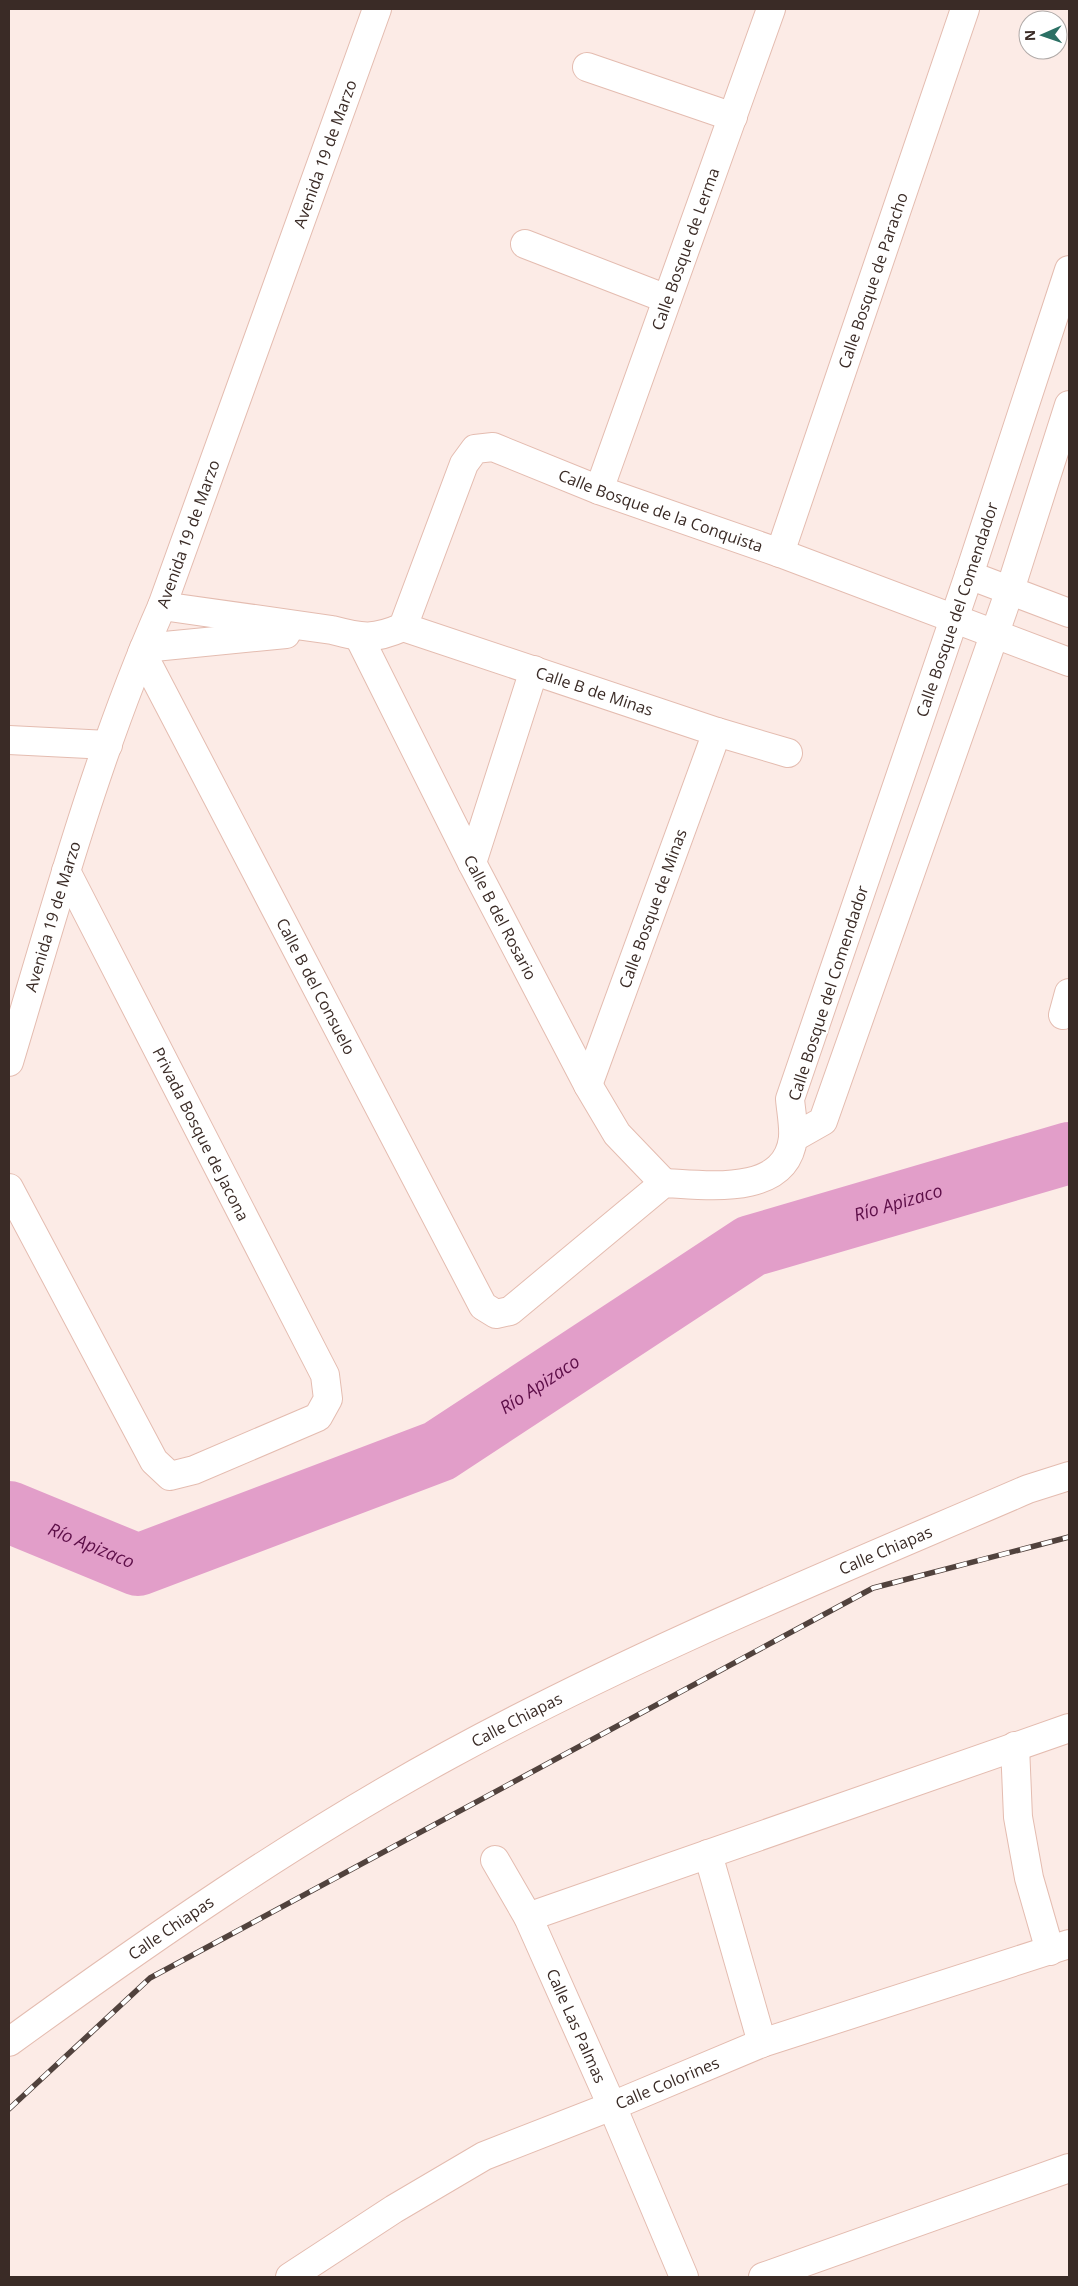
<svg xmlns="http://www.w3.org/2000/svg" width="1078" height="2286" font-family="'Open Sans',sans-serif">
<rect width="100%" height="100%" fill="#fcebe6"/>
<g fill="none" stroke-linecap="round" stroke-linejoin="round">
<path stroke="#e29ec9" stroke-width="62" id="s1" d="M 9,1512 L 138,1565 L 439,1451 L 751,1246 L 1069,1153"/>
<g stroke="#e4bcb0" stroke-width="30">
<g id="minor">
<polyline points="587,67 733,117"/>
<polyline points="525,244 667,299"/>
<path id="s2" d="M 599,490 L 771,9"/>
<path id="s3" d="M 780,553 L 965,9"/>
<polyline points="969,575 1069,613"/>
<path id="s4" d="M 162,606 L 332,630 C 362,638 374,640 403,627 L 464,464 L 475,449 L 493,447 L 599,490 L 780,553 L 1069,662"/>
<path id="s5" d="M 403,627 L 717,732 L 788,753"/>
<path id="s6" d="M 359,637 L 472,863 L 588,1085 L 617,1134 L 664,1183"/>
<polyline points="144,648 286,634"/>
<path id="s7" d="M 142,653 L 483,1306 L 496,1314 L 510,1311 L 664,1183 C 706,1185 786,1197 793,1138 C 794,1126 791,1111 790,1099 L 969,575 L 1069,270"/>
<polyline points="9,740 108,745"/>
<polyline points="472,863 534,670"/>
<polyline points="1063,1015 1069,993"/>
<path id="s8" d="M 9,1062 C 55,909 97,753 162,606 L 377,9"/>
<path id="s9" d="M 588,1085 L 717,732"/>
<polyline points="793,1138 823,1121 1010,590 1069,405"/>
<polyline points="9,1188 154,1461 170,1476 194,1470 318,1417 328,1399 325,1375 66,871"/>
<polyline points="1015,1746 1018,1817 1029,1878 1050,1951"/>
<polyline points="708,1854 762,2043"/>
<path id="s10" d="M 495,1860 L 528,1917 L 612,2106 L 684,2277"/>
<polyline points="528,1917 1069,1728"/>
<path id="s11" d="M 9,2042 C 151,1939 295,1839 449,1755 C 636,1653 833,1573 1028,1489 L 1069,1476"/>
<path id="s12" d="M 290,2277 L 394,2209 L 484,2156 L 612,2106 L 762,2043 L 1069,1944"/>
<polyline points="763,2277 1069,2168"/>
</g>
</g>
<use href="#minor" stroke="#fff" stroke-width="28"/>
<g stroke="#51423d" stroke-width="5.5">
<polyline id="rail" points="9,2109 150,1978 873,1588 1069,1537"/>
</g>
<use href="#rail" stroke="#fff" stroke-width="4" stroke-dasharray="11" stroke-linecap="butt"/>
</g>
<g text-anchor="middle" stroke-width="5" stroke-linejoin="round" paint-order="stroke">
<g font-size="16" fill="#3a2b26" stroke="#fff">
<text dy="6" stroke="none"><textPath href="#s8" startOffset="962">Avenida 19 de Marzo</textPath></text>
<text dy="6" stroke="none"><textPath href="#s2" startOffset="256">Calle Bosque de Lerma</textPath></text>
<text dy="6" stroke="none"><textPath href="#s3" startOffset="288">Calle Bosque de Paracho</textPath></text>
<text dy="6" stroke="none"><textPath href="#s4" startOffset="635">Calle Bosque de la Conquista</textPath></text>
<text dy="6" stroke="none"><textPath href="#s8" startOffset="558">Avenida 19 de Marzo</textPath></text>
<text dy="6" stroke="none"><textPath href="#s7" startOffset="1675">Calle Bosque del Comendador</textPath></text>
<text dy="6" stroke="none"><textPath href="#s5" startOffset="202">Calle B de Minas</textPath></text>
<text dy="6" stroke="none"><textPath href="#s9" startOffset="188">Calle Bosque de Minas</textPath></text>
<text dy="6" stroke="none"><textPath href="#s8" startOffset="152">Avenida 19 de Marzo</textPath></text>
<text dy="6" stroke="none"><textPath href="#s6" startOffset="314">Calle B del Rosario</textPath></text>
<text dy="6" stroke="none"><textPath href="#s7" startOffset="376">Calle B del Consuelo</textPath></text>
<text transform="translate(828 993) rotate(-72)" y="6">Calle Bosque del Comendador</text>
<text transform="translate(201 1134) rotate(63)" y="6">Privada Bosque de Jacona</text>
<text dy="6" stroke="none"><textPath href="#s11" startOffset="1008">Calle Chiapas</textPath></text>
<text dy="6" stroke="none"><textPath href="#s11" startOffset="602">Calle Chiapas</textPath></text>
<text dy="6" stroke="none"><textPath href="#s11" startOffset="198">Calle Chiapas</textPath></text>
<text dy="6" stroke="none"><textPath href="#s10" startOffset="185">Calle Las Palmas</textPath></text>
<text dy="6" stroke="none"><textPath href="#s12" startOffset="426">Calle Colorines</textPath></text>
</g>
<g font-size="18" font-style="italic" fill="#5d0e48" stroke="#fff">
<text dy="6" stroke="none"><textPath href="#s1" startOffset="988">Río Apizaco</textPath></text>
<text dy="6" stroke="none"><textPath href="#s1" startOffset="582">Río Apizaco</textPath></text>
<text dy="6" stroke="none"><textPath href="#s1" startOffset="89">Río Apizaco</textPath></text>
</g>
</g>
<rect width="1078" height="2286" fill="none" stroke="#3a2b26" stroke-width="20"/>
<g transform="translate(1043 35) rotate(268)"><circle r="24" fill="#ffffff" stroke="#b0aaa8"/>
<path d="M0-4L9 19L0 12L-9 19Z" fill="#2b7064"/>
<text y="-8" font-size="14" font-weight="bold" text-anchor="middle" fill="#3a2b26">N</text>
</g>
</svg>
